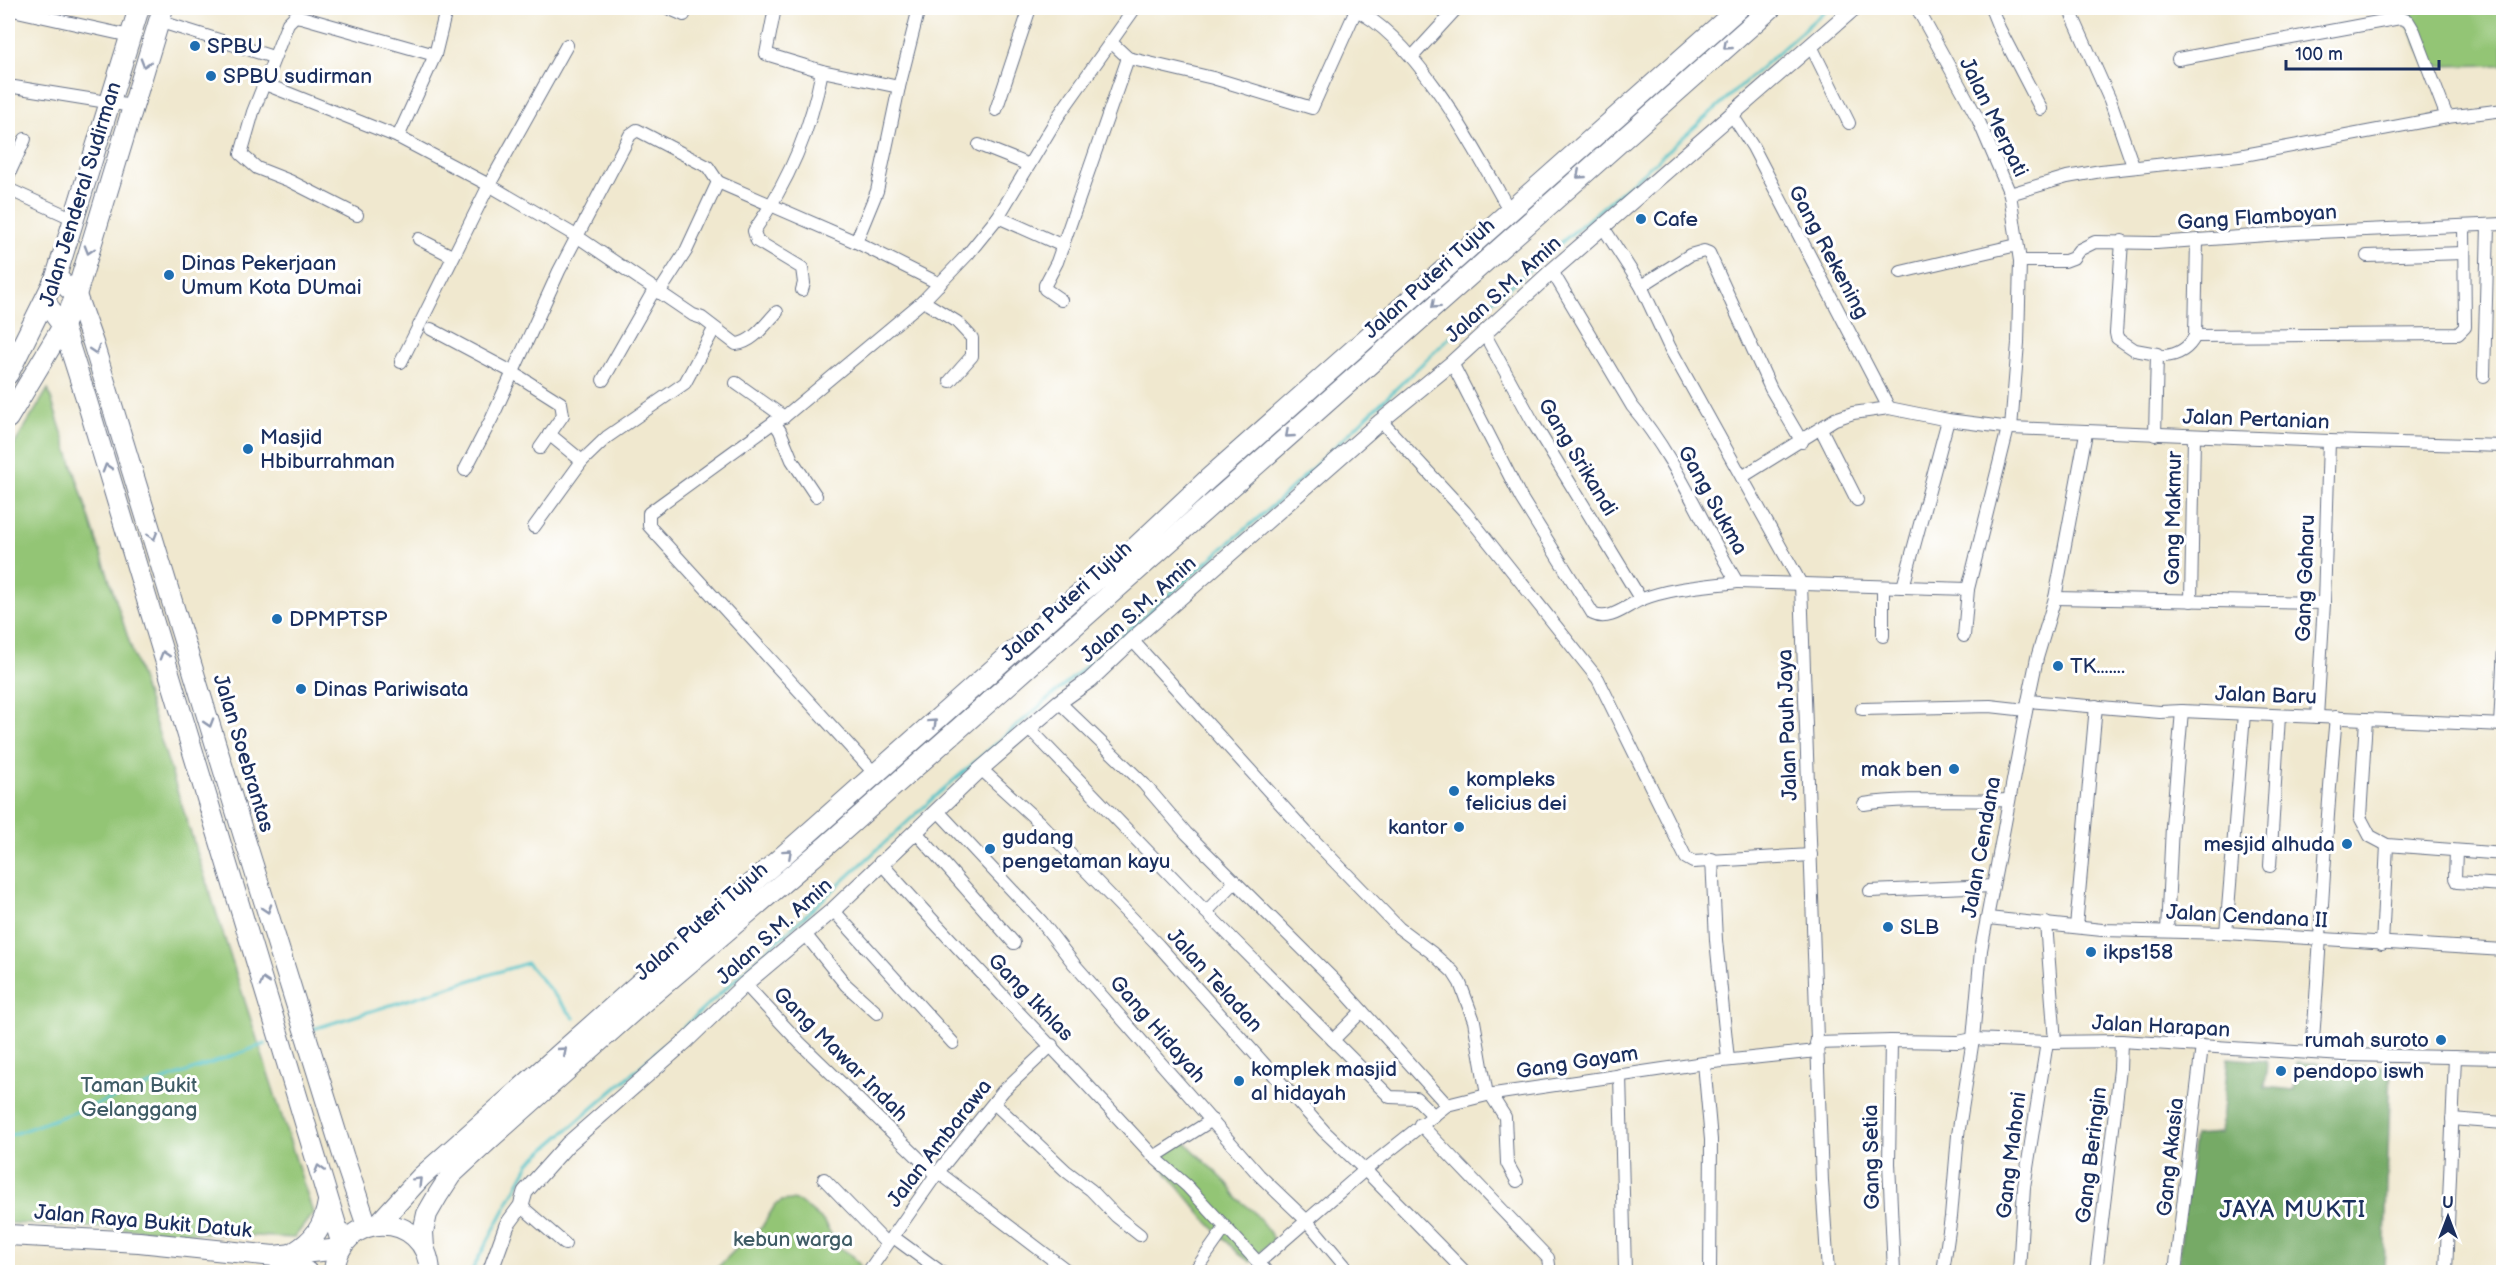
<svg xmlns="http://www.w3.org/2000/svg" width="2511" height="1280" font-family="'Balsamiq Sans',sans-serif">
<rect width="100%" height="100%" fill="#fff"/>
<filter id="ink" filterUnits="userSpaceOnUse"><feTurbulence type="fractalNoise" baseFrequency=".0167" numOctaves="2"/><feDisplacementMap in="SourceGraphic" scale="12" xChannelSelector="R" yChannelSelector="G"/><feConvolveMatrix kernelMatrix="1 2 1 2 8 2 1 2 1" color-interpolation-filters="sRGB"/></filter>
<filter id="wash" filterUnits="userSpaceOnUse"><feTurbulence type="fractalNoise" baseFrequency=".008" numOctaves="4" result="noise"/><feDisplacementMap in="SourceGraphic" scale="24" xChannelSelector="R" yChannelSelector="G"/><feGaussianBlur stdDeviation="1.35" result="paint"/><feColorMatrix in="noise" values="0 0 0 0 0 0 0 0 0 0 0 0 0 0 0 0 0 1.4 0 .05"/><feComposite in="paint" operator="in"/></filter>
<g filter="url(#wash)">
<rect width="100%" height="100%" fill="#f0e8cf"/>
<g fill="#93c575" stroke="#577a6a" stroke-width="1.5">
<polygon points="2432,8 2503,8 2503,65 2427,66 2401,10"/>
<polygon points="48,389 313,1213 294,1238 8,1223 8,455"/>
<polygon points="1185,1142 1228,1184 1237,1198 1253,1211 1270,1233 1273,1240 1250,1262 1239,1254 1206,1220 1155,1159"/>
<polygon points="792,1200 800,1202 823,1221 839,1247 853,1256 861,1267 857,1272 713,1272 737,1248 762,1227 775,1205 782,1201"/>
</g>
<polygon fill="#76aa66" stroke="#486c62" stroke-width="1.5" points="2228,1058 2267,1061 2265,1087 2294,1090 2297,1062 2391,1067 2384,1272 2177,1272 2194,1135 2221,1133"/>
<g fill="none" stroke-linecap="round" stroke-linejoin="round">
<g stroke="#53c2c8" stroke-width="3">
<polyline points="313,1029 527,963 574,1018"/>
<polyline points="8,1136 265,1044"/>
<polyline points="471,1272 530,1162 639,1068 939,793 1278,501 1448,339 1643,173 1828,8"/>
</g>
</g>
</g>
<g filter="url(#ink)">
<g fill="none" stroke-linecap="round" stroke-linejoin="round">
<g stroke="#667086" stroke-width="14">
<g id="minor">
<polyline points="668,8 684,15"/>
<polyline points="775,8 766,54 822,71 899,87"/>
<path d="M 1352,8 C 1417,38 1475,149 1509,210"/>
<polyline points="1917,8 1978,119 2010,194 2020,261 2018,343 2011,428"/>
<polyline points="1991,8 1999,28 2041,109"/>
<polyline points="2069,8 2110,100 2133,166"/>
<polyline points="8,9 130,36"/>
<polyline points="158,21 273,57"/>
<polyline points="1111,42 1128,58 1213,78 1312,108 1357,8"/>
<polyline points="1811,46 1849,123"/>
<polyline points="1412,57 1457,8"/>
<polyline points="2178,59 2400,18 2408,21 2414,31 2447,117"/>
<path d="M 265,84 L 398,137 L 489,185 L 578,237 L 693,315 L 702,318 L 736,344 C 753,343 766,323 777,312"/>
<polyline points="8,86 132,106"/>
<polyline points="996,110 1030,8"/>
<polyline points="1732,115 1753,147 1889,408"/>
<polyline points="398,137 435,55 445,14"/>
<polyline points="979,145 1029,165"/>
<polyline points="8,176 25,139"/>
<polyline points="718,182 856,242 940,284"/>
<polyline points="8,189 74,219"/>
<polyline points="2010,194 2067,177 2101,171 2239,156 2447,117 2504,110"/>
<polyline points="357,215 290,181 257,168 241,154 253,112 288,23 295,16 301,17 435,55"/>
<polyline points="998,217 1063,246"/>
<polyline points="1603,227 1641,286 1670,348 1801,584 1822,1182 1828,1272"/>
<polyline points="419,239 452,256"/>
<polyline points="2122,241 2116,333 2117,338 2135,350 2157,354 2155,435"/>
<polyline points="856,242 877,191 899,87 919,8"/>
<polyline points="2367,256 2464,253"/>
<polyline points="2020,261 2065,261 2073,258 2079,250 2095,242 2156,243 2296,233 2504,224"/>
<path d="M 1552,271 L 1632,406 C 1676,458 1702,524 1737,582 L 1968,589"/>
<polyline points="1901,272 2017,245"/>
<polyline points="1641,286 1690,255 1704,251 1709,253 1771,389 1802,442"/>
<path d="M 802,290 L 804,283 L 802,268 L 757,241 L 754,231 C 788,183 811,128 822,71"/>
<polyline points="1061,300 1045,289 1045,285 1057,262 1128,58"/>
<polyline points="923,301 957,322 972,338 972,356 950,381"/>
<polyline points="431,329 512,372 561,403 563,415 540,448"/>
<polyline points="1484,333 1534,424 1641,600"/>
<polyline points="2195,336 2458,334 2465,327 2464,226"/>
<path d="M 2164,356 C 2178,355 2189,348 2195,336 L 2197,241"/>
<polyline points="401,362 489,185 567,45"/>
<path d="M 1452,363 L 1521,498 L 1593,614 C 1609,622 1625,607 1640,600 C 1670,588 1705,586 1737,582"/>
<polyline points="2484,376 2488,225"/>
<polyline points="603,380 654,290"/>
<polyline points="736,383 784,417"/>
<polyline points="1381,421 1465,512 1598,679 1686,858 1693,862 1811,855"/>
<polyline points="774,422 780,431 792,460 816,496"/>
<polyline points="1821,429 1857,500"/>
<polyline points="549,434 582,461"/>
<polyline points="465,470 492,418 559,271 630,135 637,130 708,167 718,182 686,251 659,293"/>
<polyline points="1742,477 1835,419 1853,413 1889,408 1948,420 2011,428 2329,441 2504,446"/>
<polyline points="534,527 582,461 607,437 685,383 714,329"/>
<polyline points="1883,587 1883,636"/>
<polyline points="1903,587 1948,420"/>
<polyline points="2055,598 2324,603"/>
<polyline points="2191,601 2194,436"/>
<polyline points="1964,636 1968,589 2008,428"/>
<polyline points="1132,640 1306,832 1399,928 1431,952 1453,972 1460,983 1474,1021 1487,1095"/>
<polyline points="2028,701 2160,712 2182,711 2504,725"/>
<polyline points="1059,702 1144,784 1186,833 1335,981 1447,1105"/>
<polyline points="1862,709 1990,706 2026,710"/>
<polyline points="2317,717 2324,603 2329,441"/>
<polyline points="2366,719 2360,817 2370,836 2387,845 2504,854"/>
<polyline points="2500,725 2504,647"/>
<polyline points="1029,728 1206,912 1333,1040"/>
<polyline points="981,769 1040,823 1158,945 1324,1131 1365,1170 1465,1272"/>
<polyline points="876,775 649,526 649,513 774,422 784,417 923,301 968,254 998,217 1059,115 1135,8"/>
<path d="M 1864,804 C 1911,797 1960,802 2008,800"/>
<polyline points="937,810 1041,921 1074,964 1259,1175 1307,1221 1350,1272"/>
<polyline points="915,831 1014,943"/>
<polyline points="2456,851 2455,878 2457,882 2504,885"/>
<polyline points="1712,859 1716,940 1728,1060"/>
<path d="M 880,862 C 969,963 1064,1058 1154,1157 L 1212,1120"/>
<polyline points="2270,866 2279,716"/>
<polyline points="1870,891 1993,886"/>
<polyline points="833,910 953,1043"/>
<polyline points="1206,912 1235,882"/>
<polyline points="1988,918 2102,930 2226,933 2504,950"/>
<polyline points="2046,923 2055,1042"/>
<polyline points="2076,927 2096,706"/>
<polyline points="2167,931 2172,826 2182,711"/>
<polyline points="2226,933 2244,714"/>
<polyline points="805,934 846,985 877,1013"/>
<polyline points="2382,944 2387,845"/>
<polyline points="745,984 800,1043 936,1175"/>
<polyline points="1362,1011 1333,1040 1390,1097 1416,1098 1434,1116"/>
<polyline points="1891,1041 1889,1163 1894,1272"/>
<polyline points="1816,1043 1891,1041 1958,1042 1973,1039 2047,1042 2121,1041 2344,1055 2504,1058"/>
<path d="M 2312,1052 C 2321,941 2325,829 2336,717"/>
<polyline points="1704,1063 1711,1140 1710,1272"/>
<polyline points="1620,1075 1625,1272"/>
<polyline points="1491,1095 1505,1117 1507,1163 1517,1181"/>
<polyline points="995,1101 998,1107 1066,1171 1091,1190 1116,1216 1140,1235"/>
<polyline points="2452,1119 2504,1123"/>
<polyline points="1420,1124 1548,1258 1550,1272"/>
<polyline points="1154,1157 1187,1186 1267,1272"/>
<polyline points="938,1172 1069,1272"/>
<polyline points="824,1179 886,1243"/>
<polyline points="521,1206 565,1244"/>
<polyline points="892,1236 941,1272"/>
<polyline points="1258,1263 1365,1170 1447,1105 1487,1095 1704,1063 1817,1051"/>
<polyline points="868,1272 938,1172 1003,1091 1052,1045"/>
<polyline points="1194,1272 1225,1228"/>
<polyline points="1943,1272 1951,1217 1958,1135 1973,1039 1981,950 2028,701 2037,658 2055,598 2086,433"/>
<polyline points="2019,1272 2024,1187 2047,1042"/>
<polyline points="2096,1272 2120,1069 2121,1041"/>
<polyline points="2175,1272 2202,1046"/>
<polyline points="2446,1272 2455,1057"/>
</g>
</g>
<g stroke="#667086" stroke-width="17">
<polyline id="tertiary" points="490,1272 507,1225 521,1206 525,1192 568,1144 687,1040 745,984 833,910 981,769 1059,702 1090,680 1132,640 1381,421 1452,363 1552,271 1854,8"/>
</g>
<g stroke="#667086" stroke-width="22">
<g id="primary">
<polyline points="56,277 76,295 93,343 233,801 344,1158 367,1226"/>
<polyline points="45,302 63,326 86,398 342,1245"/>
<polyline points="8,374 56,277 139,8"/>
<polyline points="8,418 63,326 76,295 163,8"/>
<polyline points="8,1235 139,1242 274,1256 340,1249"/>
<path d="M 293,1253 C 314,1241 324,1226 328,1202"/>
<polyline points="274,1256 307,1272"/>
</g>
</g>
<g stroke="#667086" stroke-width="22">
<g id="trunk">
<polyline points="378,1224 421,1177 1068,603 1125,557 1208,479 1739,8"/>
<polyline points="424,1248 423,1232 427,1214 438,1195 451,1175 491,1138 640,1005 826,846 1026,669 1771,8"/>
<path d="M 334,1272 C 339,1209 427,1209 430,1272"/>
</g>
</g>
<use href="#minor" stroke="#fff" stroke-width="12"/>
<use href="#tertiary" stroke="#fff" stroke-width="15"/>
<use href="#primary" stroke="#fff" stroke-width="20"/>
<use href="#trunk" stroke="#fff" stroke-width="20"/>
</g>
<defs><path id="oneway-chevron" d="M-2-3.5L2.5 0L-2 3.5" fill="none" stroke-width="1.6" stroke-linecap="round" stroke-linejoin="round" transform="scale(1.5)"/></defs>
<g stroke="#8d97ae">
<use href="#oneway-chevron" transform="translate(1727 46) rotate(139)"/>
<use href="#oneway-chevron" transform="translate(145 63) rotate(107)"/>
<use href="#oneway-chevron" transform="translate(1580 175) rotate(139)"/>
<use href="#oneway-chevron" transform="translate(89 250) rotate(107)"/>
<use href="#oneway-chevron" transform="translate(1435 305) rotate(138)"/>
<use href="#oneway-chevron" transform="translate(95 350) rotate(72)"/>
<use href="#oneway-chevron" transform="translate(1289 434) rotate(139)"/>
<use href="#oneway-chevron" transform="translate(107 468) rotate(-107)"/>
<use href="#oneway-chevron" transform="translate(153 536) rotate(73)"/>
<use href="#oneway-chevron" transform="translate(164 655) rotate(-107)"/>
<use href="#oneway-chevron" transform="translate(209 723) rotate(73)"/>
<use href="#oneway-chevron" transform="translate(933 723) rotate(-42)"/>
<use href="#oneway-chevron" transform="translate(788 853) rotate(-42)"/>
<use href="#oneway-chevron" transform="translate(267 909) rotate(72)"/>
<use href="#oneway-chevron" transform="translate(264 982) rotate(-107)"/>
<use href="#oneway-chevron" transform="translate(563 1051) rotate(-41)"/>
<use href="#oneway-chevron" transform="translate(319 1169) rotate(-106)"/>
<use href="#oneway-chevron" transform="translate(418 1181) rotate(-45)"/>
</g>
</g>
<g fill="#1f6fb2" stroke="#fff" stroke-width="2">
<circle cx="195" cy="46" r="6"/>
<circle cx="211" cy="76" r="6"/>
<circle cx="1641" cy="219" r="6"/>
<circle cx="169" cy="275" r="6"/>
<circle cx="248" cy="449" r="6"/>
<circle cx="277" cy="619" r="6"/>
<circle cx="2058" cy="666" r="6"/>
<circle cx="301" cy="689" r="6"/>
<circle cx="1954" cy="769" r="6"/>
<circle cx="1454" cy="791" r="6"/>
<circle cx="1459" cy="827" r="6"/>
<circle cx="2347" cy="844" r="6"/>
<circle cx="990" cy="849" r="6"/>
<circle cx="1888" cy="927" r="6"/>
<circle cx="2091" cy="952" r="6"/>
<circle cx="2441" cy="1040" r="6"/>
<circle cx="2281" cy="1071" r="6"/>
<circle cx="1239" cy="1081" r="6"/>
</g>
<g text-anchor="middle" stroke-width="6" stroke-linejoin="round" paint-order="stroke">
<g font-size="21" fill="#1b2f5e" stroke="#fff" text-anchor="start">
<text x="207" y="53">SPBU</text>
<text x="223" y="83">SPBU sudirman</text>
<text x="1653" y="226">Cafe</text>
<text x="181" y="270">Dinas Pekerjaan<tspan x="181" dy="24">Umum Kota DUmai</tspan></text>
<text x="260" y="444">Masjid<tspan x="260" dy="24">Hbiburrahman</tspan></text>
<text x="289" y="626">DPMPTSP</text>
<text x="2070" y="673">TK.......</text>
<text x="313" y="696">Dinas Pariwisata</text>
<text x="1942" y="776" text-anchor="end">mak ben</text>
<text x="1466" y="786">kompleks<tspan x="1466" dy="24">felicius dei</tspan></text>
<text x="1447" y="834" text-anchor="end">kantor</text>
<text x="1002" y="844">gudang<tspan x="1002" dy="24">pengetaman kayu</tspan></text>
<text x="2335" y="851" text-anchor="end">mesjid alhuda</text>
<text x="1900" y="934">SLB</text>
<text x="2103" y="959">ikps158</text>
<text x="2429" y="1047" text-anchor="end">rumah suroto</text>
<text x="1251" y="1076">komplek masjid<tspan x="1251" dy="24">al hidayah</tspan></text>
<text x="2293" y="1078">pendopo iswh</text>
</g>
<g font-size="21" fill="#1b2f5e" stroke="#fff">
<text transform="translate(1994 117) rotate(64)" y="7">Jalan Merpati</text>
<text transform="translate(80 194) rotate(-73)" y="7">Jalan Jenderal Sudirman</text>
<text transform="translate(2257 217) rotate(-4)" y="7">Gang Flamboyan</text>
<text transform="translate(1829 252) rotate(62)" y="7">Gang Rekening</text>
<text transform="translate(1429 278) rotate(-42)" y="7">Jalan Puteri Tujuh</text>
<text transform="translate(1503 289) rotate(-42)" y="7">Jalan S.M. Amin</text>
<text transform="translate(2256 419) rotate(2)" y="7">Jalan Pertanian</text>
<text transform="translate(1578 457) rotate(59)" y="7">Gang Srikandi</text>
<text transform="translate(1713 500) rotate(61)" y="7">Gang Sukma</text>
<text transform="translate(2173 518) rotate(-89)" y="7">Gang Makmur</text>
<text transform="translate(2305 578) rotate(-88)" y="7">Gang Gaharu</text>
<text transform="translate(1066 601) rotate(-42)" y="7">Jalan Puteri Tujuh</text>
<text transform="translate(1138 609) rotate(-42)" y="7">Jalan S.M. Amin</text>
<text transform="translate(2266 695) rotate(2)" y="7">Jalan Baru</text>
<text transform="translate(1787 725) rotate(-92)" y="7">Jalan Pauh Jaya</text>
<text transform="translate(244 753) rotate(73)" y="7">Jalan Soebrantas</text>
<text transform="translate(1981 847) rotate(-80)" y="7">Jalan Cendana</text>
<text transform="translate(2247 916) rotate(3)" y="7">Jalan Cendana II</text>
<text transform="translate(701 921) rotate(-41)" y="7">Jalan Puteri Tujuh</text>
<text transform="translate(774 931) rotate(-42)" y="7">Jalan S.M. Amin</text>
<text transform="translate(1215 980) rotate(48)" y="7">Jalan Teladan</text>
<text transform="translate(1031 997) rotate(46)" y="7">Gang Ikhlas</text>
<text transform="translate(2161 1026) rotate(3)" y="7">Jalan Harapan</text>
<text transform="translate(1158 1029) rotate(49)" y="7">Gang Hidayah</text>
<text transform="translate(841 1054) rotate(45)" y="7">Gang Mawar Indah</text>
<text transform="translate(1577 1062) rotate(-9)" y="7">Gang Gayam</text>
<text transform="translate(939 1143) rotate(-52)" y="7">Jalan Ambarawa</text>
<text transform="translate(2011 1155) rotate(-83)" y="7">Gang Mahoni</text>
<text transform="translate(2091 1155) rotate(-83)" y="7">Gang Beringin</text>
<text transform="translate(1871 1157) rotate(-91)" y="7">Gang Setia</text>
<text transform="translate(2170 1157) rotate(-84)" y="7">Gang Akasia</text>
<text transform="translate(143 1221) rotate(5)" y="7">Jalan Raya Bukit Datuk</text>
</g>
<g font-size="21" fill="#3f5c65" stroke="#fff">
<text x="139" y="1092">Taman Bukit<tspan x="139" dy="24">Gelanggang</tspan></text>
<text x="793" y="1246">kebun warga</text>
</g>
<g font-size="24" letter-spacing="1.5" fill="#1b2f5e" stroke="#fff">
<text x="2293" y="1217">JAYA MUKTI</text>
</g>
</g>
<rect width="2511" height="1280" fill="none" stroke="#fff" stroke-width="30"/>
<g transform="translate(2448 1217)" stroke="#ffffff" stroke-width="4.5" paint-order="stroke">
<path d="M0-4.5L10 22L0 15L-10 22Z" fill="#1b2f5e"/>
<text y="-9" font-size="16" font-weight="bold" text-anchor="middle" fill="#1b2f5e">U</text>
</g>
<path d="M2286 60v9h153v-9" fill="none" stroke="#1b2f5e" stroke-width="3"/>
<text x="2295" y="60" font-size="18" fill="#1b2f5e" stroke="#ffffff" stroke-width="4.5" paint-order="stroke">100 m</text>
</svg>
